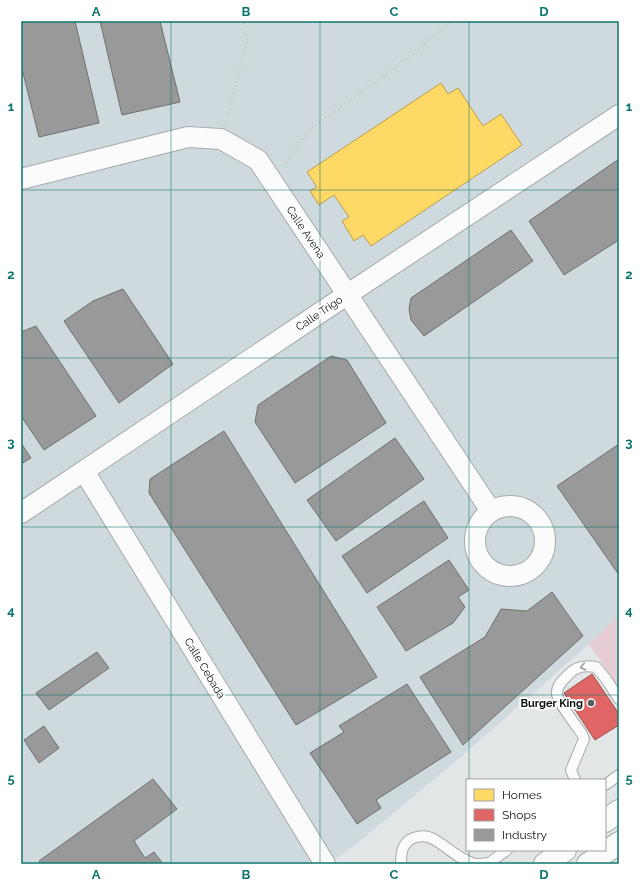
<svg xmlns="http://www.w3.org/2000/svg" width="640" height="885" font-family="Raleway,sans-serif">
<rect width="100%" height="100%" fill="#e2e6e7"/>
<polygon fill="#cedadd" points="21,21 619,21 619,615 589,644 469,750 355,845 328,864 21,864"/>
<polygon fill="#e7ccd6" points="619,615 619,688 589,644"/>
<polygon fill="#ffd966" stroke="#b79d4d" points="441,83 448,94 458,88 483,126 501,114 522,145 371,246 363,235 354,241 342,221 349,217 334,195 319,205 310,191 317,187 307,172"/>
<polygon fill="#e06666" stroke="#a14c4d" points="592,674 619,714 619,725 595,740 564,693"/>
<g fill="#999" stroke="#6f7070">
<polygon points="21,21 75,21 99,123 39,137 21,65"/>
<polygon points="100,21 160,21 180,102 122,115"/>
<polygon points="619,159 619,240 564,275 529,221"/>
<polygon points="511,230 533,261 424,336 411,320 409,309 411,298"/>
<polygon points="123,289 173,364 119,403 64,321 93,301"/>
<polygon points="36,326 96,416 44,450 21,416 21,332"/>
<polygon points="331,356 347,360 386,423 295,483 255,422 258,405"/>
<polygon points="224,431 377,677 296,725 149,493 150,479"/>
<polygon points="395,438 424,479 336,541 307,500"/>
<polygon points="21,443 31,458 21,464"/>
<polygon points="619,444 619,575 557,486"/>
<polygon points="424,501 448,538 367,593 342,556"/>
<polygon points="449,560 469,590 458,597 465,607 453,623 406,651 377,607"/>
<polygon points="552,592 583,636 463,745 420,677 485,637 501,609 527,611"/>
<polygon points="97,652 109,668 49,710 36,693"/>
<polygon points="407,684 451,752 376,800 381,808 357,824 310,753 344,732 339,726"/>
<polygon points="44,726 59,748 39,763 24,740"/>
<polygon points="153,779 177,809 134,841 145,858 154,852 163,864 107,864 106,863 104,864 41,864 39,861"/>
</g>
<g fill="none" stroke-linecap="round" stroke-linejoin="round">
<g stroke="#a7aaab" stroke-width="12">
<g id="service">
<path d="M 575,780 L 571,770 L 584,739 L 582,734 C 576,725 558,703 557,694 C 556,686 563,680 568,675 C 576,666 585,665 596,667 L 606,679 L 619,699"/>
<polyline points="605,785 619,775"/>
<path d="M 401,864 C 401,858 401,851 404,846 C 411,835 425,834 435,840 C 449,848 459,860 475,864"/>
<polyline points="478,864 489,863 507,850"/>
</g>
</g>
<g stroke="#a7aaab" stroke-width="22">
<g id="minor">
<polyline points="21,179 188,137 221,139 258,160 491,511"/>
<polyline points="84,471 325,864"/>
<circle cx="510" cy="541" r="35"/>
<polyline points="21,513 348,294 619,115"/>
</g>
</g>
<g stroke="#a7aaab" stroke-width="24">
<g id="primary">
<polyline points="605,821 619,811"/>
<polyline points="545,864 565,850"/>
<polyline points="588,864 619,843"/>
</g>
</g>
<g stroke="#c5c6c7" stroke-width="2.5" stroke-dasharray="1 3" stroke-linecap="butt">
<polyline points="226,121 247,41 244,21"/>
<polyline points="284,166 309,130 396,67 452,21"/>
</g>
<use href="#service" stroke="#fbfbfb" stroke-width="10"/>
<use href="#minor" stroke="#fbfbfb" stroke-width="20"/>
<use href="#primary" stroke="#fbfbfb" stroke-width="22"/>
</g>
<defs><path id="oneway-chevron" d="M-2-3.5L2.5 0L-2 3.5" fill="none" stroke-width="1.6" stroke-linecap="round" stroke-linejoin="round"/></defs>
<use stroke="#9c9d9e" href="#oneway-chevron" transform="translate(583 667) rotate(168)"/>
<path fill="none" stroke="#0f766e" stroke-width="1" stroke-opacity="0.55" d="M 171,21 L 171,864M 320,21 L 320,864M 469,21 L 469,780M 21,190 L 619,190M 21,358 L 619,358M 21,527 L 619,527M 21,695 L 619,695M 469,850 L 469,864"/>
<circle fill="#585c5d" stroke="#fff" stroke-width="1.5" cx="591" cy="703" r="4"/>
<g text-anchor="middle" stroke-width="4" stroke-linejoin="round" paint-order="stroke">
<g font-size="11" fill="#0e1112" stroke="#fff">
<text transform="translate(306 232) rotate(56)" y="4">Calle Avena</text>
<text transform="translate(319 313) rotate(-34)" y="4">Calle Trigo</text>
<text transform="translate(205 668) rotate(59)" y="4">Calle Cebada</text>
</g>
<g font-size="11" font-weight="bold" fill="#0e1112" stroke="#fff" text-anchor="end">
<text x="583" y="707">Burger King</text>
</g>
</g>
<rect width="640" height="885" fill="none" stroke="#ffffff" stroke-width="44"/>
<rect x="466" y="779" width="140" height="72" fill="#ffffff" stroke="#9fa0a0"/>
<rect x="474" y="789" width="20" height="12" fill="#ffd966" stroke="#9fa0a0"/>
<text x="502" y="799" font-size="12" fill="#0e1112">Homes</text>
<rect x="474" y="809" width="20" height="12" fill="#e06666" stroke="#9fa0a0"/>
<text x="502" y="819" font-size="12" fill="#0e1112">Shops</text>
<rect x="474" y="829" width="20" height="12" fill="#999999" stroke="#9fa0a0"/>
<text x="502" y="839" font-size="12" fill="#0e1112">Industry</text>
<rect x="22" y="22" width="596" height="841" fill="none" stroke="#0f766e" stroke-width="1.5"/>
<g font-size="13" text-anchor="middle" font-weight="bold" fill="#0f766e">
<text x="96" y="16">A</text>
<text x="246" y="16">B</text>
<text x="394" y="16">C</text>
<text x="544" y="16">D</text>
<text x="11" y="111">1</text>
<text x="629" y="111">1</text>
<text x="11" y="279">2</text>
<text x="629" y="279">2</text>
<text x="11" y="447">3</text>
<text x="629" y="447">3</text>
<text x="11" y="615">4</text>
<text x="629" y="615">4</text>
<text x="11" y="783">5</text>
<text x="629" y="783">5</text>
<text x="96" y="879">A</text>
<text x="246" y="879">B</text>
<text x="394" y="879">C</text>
<text x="544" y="879">D</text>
</g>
</svg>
